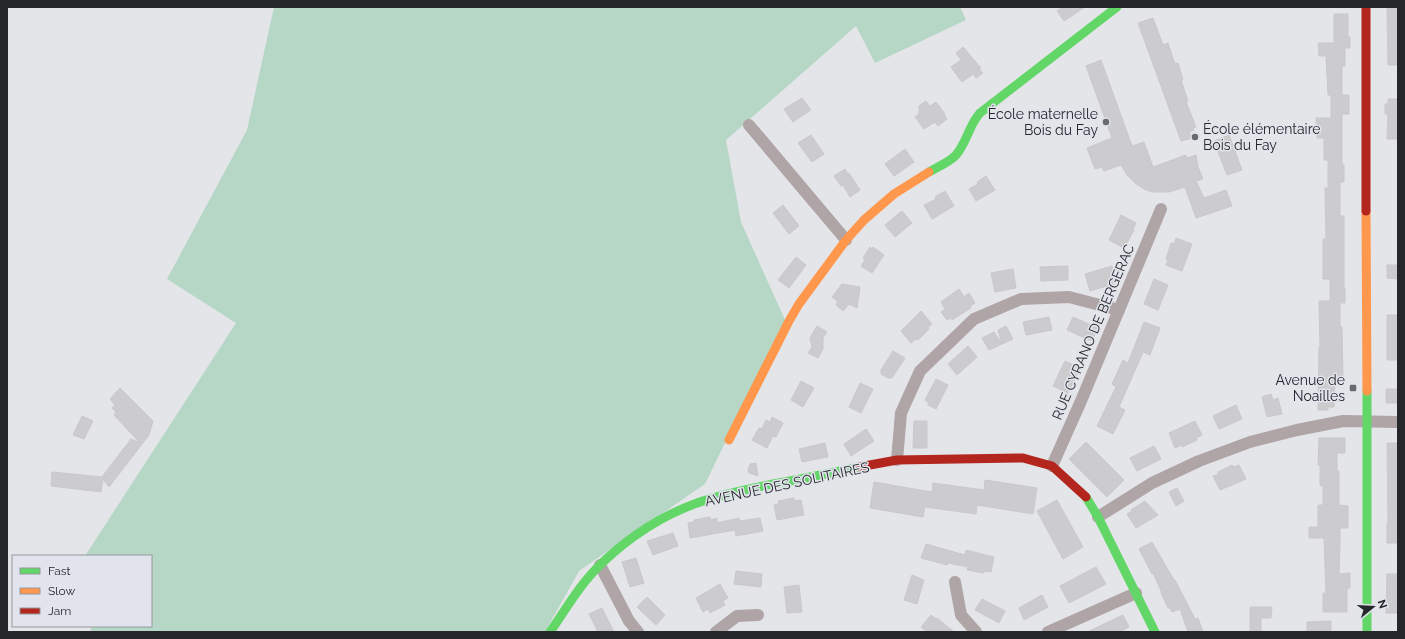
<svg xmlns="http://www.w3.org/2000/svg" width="1405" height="639" font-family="Raleway,sans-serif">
<rect width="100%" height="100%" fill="#e4e5e9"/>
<polygon fill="#b6d7c6" points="274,7 960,7 966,20 875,63 856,26 726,140 741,222 785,320 705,484 579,571 545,632 90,632 92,626 151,626 151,556 85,556 236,323 167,279 247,130"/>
<g fill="#ccccce" stroke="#c9c8cb">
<polygon points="1063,7 1085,7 1064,21 1057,11"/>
<polygon points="1387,7 1398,7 1398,65 1388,65"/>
<polygon points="1334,14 1348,14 1348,37 1350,37 1350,48 1345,48 1345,66 1342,66 1342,95 1349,95 1349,114 1342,114 1342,165 1344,165 1344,182 1340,182 1340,216 1344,216 1344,288 1345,288 1345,303 1340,303 1340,327 1342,327 1343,380 1335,380 1334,407 1328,407 1328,410 1318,410 1319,347 1320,347 1319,301 1330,301 1330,279 1323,279 1323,239 1326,239 1325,188 1328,188 1328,160 1324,160 1324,138 1317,138 1316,118 1331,118 1331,95 1328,95 1326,56 1319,56 1318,43 1334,43"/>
<polygon points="1153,18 1163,45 1168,43 1175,64 1178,63 1183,80 1181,80 1188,101 1186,102 1196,127 1193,128 1194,130 1189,132 1192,138 1181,141 1138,23"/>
<polygon points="963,47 981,68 979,69 983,73 976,78 973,74 962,82 951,67 961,60 956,53"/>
<polygon points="1101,60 1132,146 1144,142 1153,167 1186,155 1187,158 1196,155 1198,167 1203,179 1196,181 1204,198 1226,190 1232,206 1196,218 1185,187 1169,192 1152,192 1144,189 1135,183 1127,175 1121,165 1104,171 1102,167 1095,169 1087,148 1112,138 1086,66"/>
<polygon points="802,98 811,110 793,122 784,109"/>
<polygon points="1388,99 1398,99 1398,139 1387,139 1388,114 1385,114 1385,104 1388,104"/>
<polygon points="926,101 930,106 936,102 945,114 944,115 947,119 938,126 935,122 924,129 915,117 919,114 919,106"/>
<polygon points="811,135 824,154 812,162 798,143"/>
<polygon points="1229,135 1242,170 1227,175 1214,141"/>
<polygon points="905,149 914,162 894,176 885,164"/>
<polygon points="845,169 848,174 849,173 860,190 850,197 843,185 841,186 834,176"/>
<polygon points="986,176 995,190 976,201 969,189 978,184 977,182"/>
<polygon points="945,191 954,206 932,219 924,205 936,199 935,197"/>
<polygon points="783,205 799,226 789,234 773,213"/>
<polygon points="902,211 912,223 895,237 885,225"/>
<polygon points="1121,215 1136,223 1133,229 1134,230 1127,243 1125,242 1122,247 1109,240"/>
<polygon points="1176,238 1192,244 1182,271 1166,265 1168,260 1166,259 1171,243 1174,244"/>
<polygon points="870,247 872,249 873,247 884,255 872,273 861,266 865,260 863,258"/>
<polygon points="796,257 806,265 789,288 778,280"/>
<polygon points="1387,265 1398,265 1398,279 1387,278"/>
<polygon points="1068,266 1068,280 1041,281 1040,267"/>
<polygon points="1112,266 1117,283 1090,291 1085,274"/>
<polygon points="1013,269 1016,288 995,292 991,273"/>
<polygon points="1154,279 1168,285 1158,310 1144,304"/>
<polygon points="842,284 860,287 857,308 849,304 843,311 836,305 838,302 832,297"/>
<polygon points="959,289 964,297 969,293 975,303 970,306 971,308 952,320 951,318 947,320 941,312 945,309 941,302"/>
<polygon points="921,311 932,324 928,327 929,329 918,340 916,339 911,343 901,331"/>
<rect x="1387" y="315" width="11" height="45"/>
<polygon points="1049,317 1052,330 1026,335 1023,322"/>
<polygon points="1073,317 1098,328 1092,341 1067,330"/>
<polygon points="1144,322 1160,328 1150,355 1143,352 1119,407 1125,410 1113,434 1097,426 1116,387 1112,384 1123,360 1128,363"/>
<polygon points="817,326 827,332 823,338 823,349 818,358 808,353 812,347 810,338"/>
<polygon points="1006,326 1013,339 1002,344 998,330"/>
<polygon points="994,332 1002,344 989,350 982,338"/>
<polygon points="968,346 977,357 957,375 948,364"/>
<polygon points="893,351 905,358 892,378 888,378 881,374 881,370"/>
<polygon points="1065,361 1080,368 1068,393 1053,386"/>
<polygon points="936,379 948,385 936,409 928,405 928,402 925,400"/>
<polygon points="801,381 814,388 803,407 791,400"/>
<polygon points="860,383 873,389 861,413 849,407"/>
<polygon points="120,388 153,421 149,435 109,487 103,479 101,492 51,486 52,472 102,477 131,439 140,443 114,415 116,412 112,408 115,405 110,399"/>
<rect x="1386" y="389" width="12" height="14"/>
<polygon points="1271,394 1273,400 1278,398 1282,414 1267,417 1262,397"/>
<polygon points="1236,405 1242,419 1219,429 1213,416"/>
<polygon points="82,416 93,421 84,439 73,435"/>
<polygon points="772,417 783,423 776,437 773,436 767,448 752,440 759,428 762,429 766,420 770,422"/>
<polygon points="914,421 927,421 927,448 913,448"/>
<polygon points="1195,421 1202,435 1196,438 1197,440 1182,447 1181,445 1175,448 1169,433"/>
<polygon points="866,429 874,441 851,456 844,444"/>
<polygon points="1319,438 1345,438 1345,453 1337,453 1337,471 1339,471 1339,505 1348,506 1348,528 1340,528 1340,545 1339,574 1350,573 1350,588 1347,588 1347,612 1323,612 1323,593 1326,593 1324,538 1309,538 1309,527 1318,527 1318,505 1323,505 1323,486 1320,485 1320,465 1318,465"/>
<polygon points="1086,442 1124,480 1107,497 1069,459"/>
<polygon points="825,443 828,457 802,462 799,449"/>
<polygon points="1387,443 1398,443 1398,543 1387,543 1387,523 1388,523"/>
<polygon points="1154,446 1161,459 1137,471 1130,458"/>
<polygon points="756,463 758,476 749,473 748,470 750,464"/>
<polygon points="1232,465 1234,467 1239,465 1246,479 1220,490 1213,476 1219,474 1218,472"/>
<polygon points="985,480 1037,488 1033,514 977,505 976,514 925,507 923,517 870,508 874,482 932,492 933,483 984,490"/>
<polygon points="1177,488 1184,501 1176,506 1169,492"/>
<polygon points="794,498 794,501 801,500 804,515 777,520 774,505 779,504 778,501"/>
<polygon points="1057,500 1083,547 1063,559 1037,511"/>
<polygon points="1145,501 1158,515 1136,528 1127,514 1132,511 1131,510"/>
<polygon points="710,517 711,520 717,518 717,523 739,518 740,521 760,518 763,531 736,536 735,530 690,538 688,523 694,522 694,520"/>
<polygon points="673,533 678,546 653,555 647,541"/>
<polygon points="1152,542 1174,580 1175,580 1195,619 1198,618 1203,632 1188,632 1180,609 1172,612 1170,608 1168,608 1161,593 1162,593 1153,573 1152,574 1139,549"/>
<polygon points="926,544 965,555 966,550 994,557 991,572 984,571 984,573 967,570 968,567 948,563 947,565 921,558"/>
<polygon points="636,558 644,583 630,587 622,562"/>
<polygon points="1096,567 1106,584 1069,603 1060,586"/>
<polygon points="736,571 762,574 761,587 734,584"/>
<polygon points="1387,574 1398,574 1398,613 1386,613"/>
<polygon points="912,575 924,580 917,604 904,600"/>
<polygon points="720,584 728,598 723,601 725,605 710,613 708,609 703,612 696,598"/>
<polygon points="799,585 802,612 787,613 784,587"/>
<polygon points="1042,595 1048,607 1024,620 1019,608"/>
<polygon points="647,597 665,615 656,625 637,607"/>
<polygon points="982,599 1005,611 999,623 975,610"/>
<polygon points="1250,607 1272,607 1271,618 1261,618 1261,632 1250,632"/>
<polygon points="602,608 614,632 598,632 589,614"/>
<polygon points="931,615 936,619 937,618 954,632 927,632 921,627"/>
<polygon points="1123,615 1129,627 1119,632 1087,632"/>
<polygon points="1331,621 1331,632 1307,632 1307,622"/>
</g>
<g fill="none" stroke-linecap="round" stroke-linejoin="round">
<g stroke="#afa4a6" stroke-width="12">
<polyline points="749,125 846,240"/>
<polyline points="897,460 901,413 920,371 974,319 1021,299 1069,297 1119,310"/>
<polyline points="1052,466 1081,401 1161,209"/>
<polyline points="1098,517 1152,483 1199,461 1250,442 1297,430 1343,421 1398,422"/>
<polyline points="600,565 629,621 638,632"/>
<polyline points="955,582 961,615 976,632"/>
<polyline points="716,632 737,616 758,615"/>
<polyline points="1048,632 1136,593"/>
</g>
<g stroke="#63d668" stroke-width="9">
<path d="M 929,172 C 937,167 950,162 956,155 C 967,142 969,125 980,113 L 1117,7"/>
<polyline points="1367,391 1367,632"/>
<polyline points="1086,497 1098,517 1155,632"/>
<path d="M 550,632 C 566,609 580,584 601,564 C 628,538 661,516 697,503 C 722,494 748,489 773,484 C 802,479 831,473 859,467"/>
</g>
<g stroke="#ff974d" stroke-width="9">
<polyline points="1366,211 1367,391"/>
<polyline points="729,440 789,321 799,304 846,240 864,220 894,194 929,172"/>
</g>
<g stroke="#b3261e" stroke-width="9">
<polyline points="1366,7 1366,211"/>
<polyline points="859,467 897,460 1023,458 1052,466 1086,497"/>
</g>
</g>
<g fill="#686a6d" stroke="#e1e4ec" stroke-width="1.5">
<circle cx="1106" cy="122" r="4"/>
<circle cx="1195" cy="137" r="4"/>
<rect x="1349" y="384" width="8" height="8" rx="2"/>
</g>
<g text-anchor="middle" stroke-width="3" stroke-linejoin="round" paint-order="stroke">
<g font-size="14" fill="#26272a" stroke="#e1e4ec" text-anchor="end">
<text x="1098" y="119">École maternelle<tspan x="1098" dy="16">Bois du Fay</tspan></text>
<text x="1203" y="134" text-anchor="start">École élémentaire<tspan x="1203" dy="16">Bois du Fay</tspan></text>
<text x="1345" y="385">Avenue de<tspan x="1345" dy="16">Noailles</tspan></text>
</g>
<g font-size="14" fill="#26272a" stroke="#e1e4ec">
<text transform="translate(1093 332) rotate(-67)" y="5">RUE CYRANO DE BERGERAC</text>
<text transform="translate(787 484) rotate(-12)" y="5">AVENUE DES SOLITAIRES</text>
</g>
</g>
<rect width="1405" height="639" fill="none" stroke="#26272a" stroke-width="16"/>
<rect x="12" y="555" width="140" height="72" fill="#e1e4ec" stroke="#96989e"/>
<rect x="20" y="568" width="20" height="6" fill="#63d668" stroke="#96989e"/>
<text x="48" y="575" font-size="12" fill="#26272a">Fast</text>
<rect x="20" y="588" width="20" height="6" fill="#ff974d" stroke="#96989e"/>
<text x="48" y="595" font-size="12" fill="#26272a">Slow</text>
<rect x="20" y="608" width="20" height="6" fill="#b3261e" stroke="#96989e"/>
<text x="48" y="615" font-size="12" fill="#26272a">Jam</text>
<g transform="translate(1373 607) rotate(72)" stroke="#e1e4ec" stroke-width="3" paint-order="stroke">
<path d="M0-3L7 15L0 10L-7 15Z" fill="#26272a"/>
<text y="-6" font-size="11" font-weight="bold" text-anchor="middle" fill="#26272a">N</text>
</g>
</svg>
